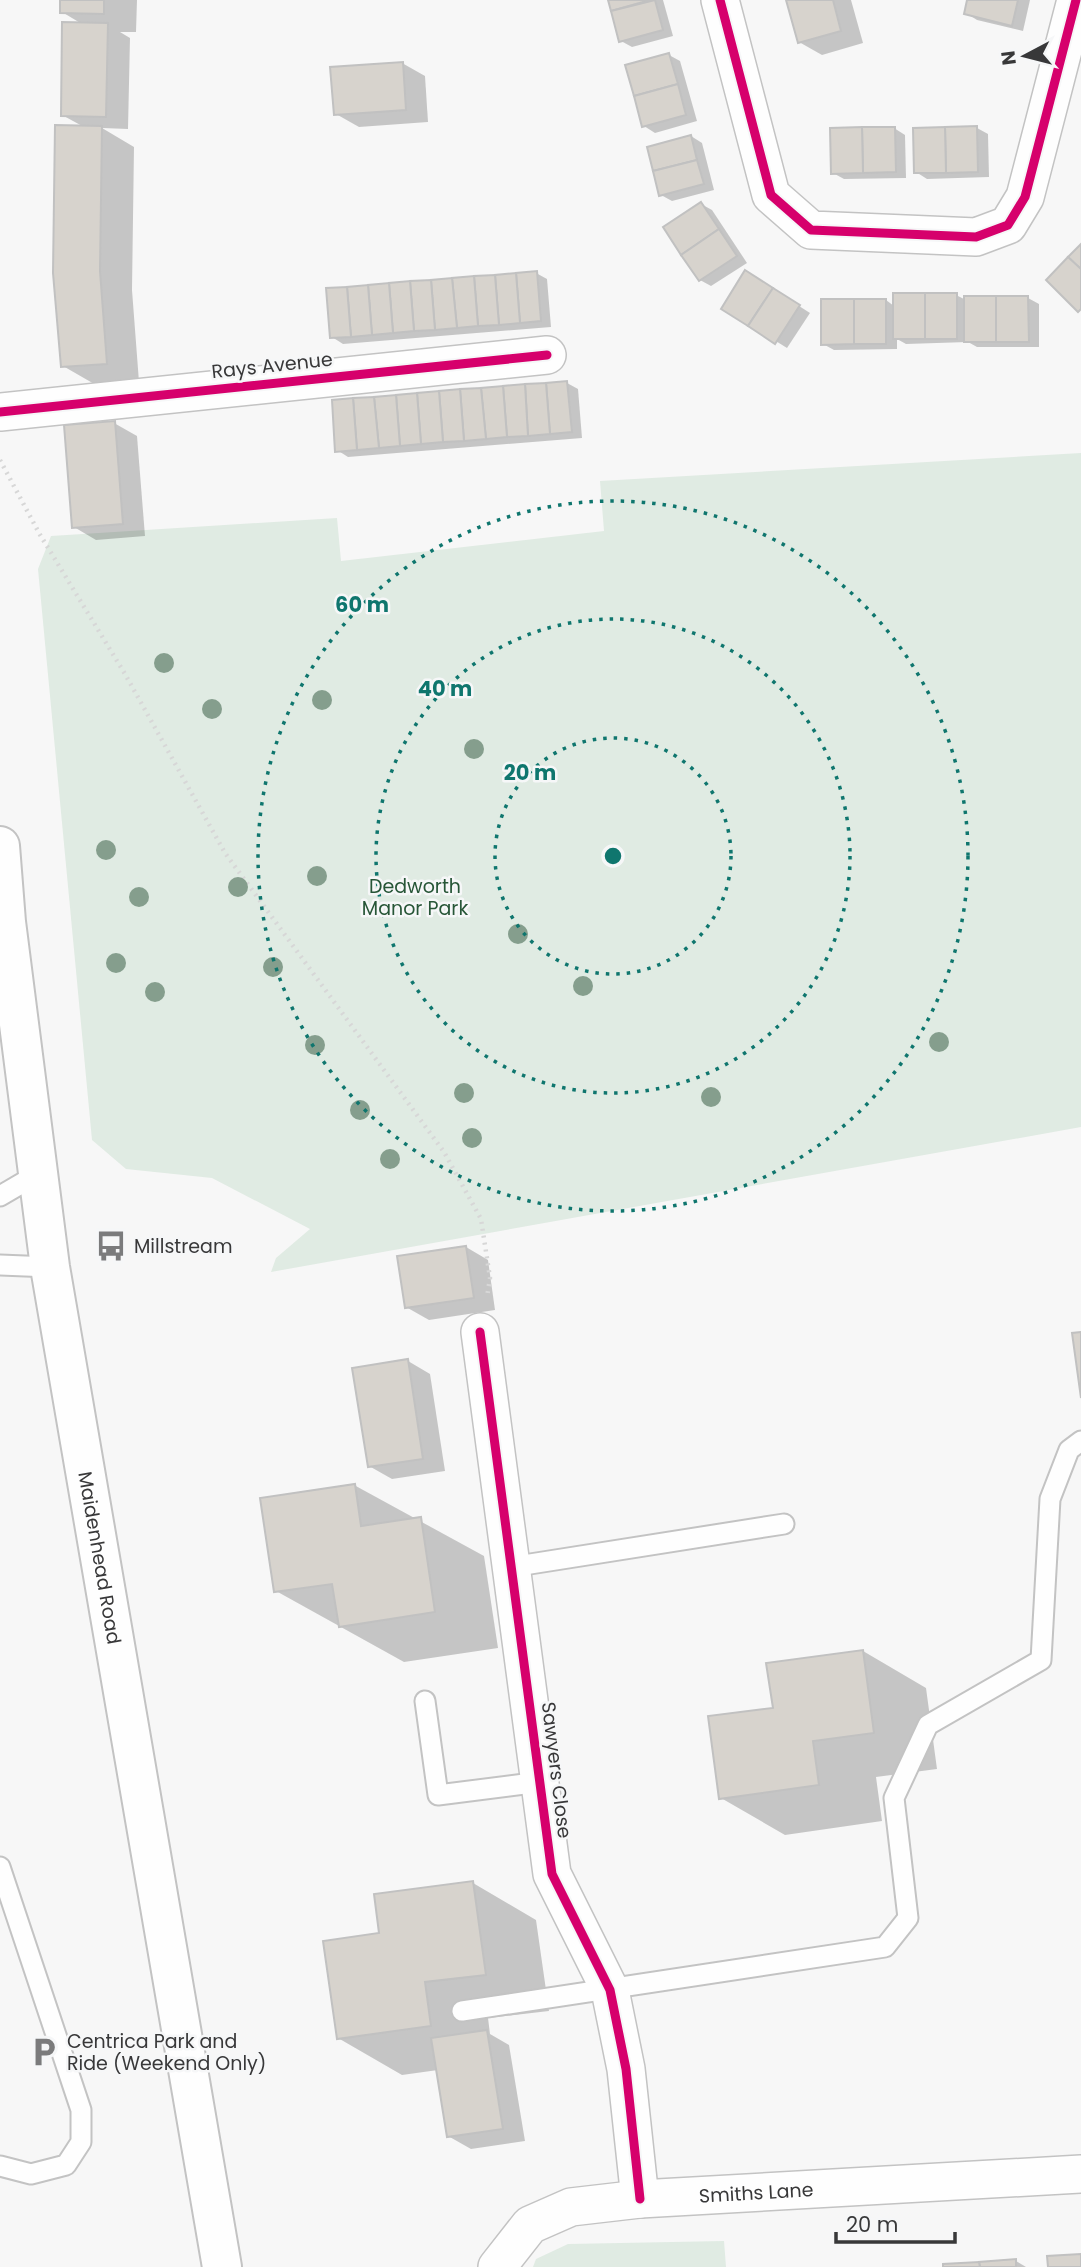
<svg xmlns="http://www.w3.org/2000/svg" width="1081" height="2267" font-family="Poppins,sans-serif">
<rect width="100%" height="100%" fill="#f7f7f7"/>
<g fill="#e0ebe3">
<polygon points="1081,453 1081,1127 271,1272 276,1258 310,1229 212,1178 126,1169 92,1140 38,569 51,536 337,518 341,561 604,531 600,481"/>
<polygon points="724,2241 726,2267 533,2267 536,2259 568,2244"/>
</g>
<g fill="#0003">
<polygon points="62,0 137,0 136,32 120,32 130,38 128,129 102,128 134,147 132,290 139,382 96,385 63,366 84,127 62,115 82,24 62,12"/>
<polygon points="610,0 663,0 673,36 632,47 621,41"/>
<polygon points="787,0 851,0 863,43 822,55 799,42"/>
<polygon points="969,0 1030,0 1023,31 977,20 966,13"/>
<polygon points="669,55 680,61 697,121 655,133 644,126"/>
<polygon points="402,63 425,76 428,122 359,127 336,114"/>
<polygon points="894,128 905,135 906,178 844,179 833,173"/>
<polygon points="977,128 988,134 989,177 927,179 916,172"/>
<polygon points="691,136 702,143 714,190 672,201 661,195"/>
<polygon points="701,204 712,210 747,263 711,286 700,280"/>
<polygon points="536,273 547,279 551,327 343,344 332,337"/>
<polygon points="757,279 810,313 787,348 723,308"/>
<polygon points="956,295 966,300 1028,298 1039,304 1039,347 977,347 968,342 906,344 897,339 897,349 834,350 823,344 886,300 894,306"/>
<polygon points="567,383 578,389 582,438 348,457 337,450"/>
<polygon points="114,423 137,436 145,536 96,540 74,527"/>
<polygon points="466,1247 488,1260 495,1310 429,1320 406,1307"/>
<polygon points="408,1361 430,1374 445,1471 392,1479 369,1466"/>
<polygon points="354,1485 484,1556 498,1648 404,1662 276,1591"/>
<polygon points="863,1651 926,1688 937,1769 876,1777 882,1821 785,1835 721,1798 775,1709"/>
<polygon points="473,1883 536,1920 549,2011 488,2018 490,2034 509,2045 525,2141 471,2149 448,2136 438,2070 402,2075 338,2038 381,1935"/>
<polygon points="1016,2261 1026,2267 945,2267"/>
</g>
<g fill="#d7d3cd" stroke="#c1c1c1" stroke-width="2">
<polygon points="60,0 104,0 104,14 60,13"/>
<polygon points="608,0 650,0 611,11"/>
<polygon points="655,0 663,30 619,42 611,11"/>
<polygon points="786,0 833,0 841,31 798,43"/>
<polygon points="967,0 1018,0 1012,26 964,14"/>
<polygon points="62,22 108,23 106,117 61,116"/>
<polygon points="669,53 678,84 634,96 625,65"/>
<polygon points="403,62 406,110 334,115 330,67"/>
<polygon points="678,84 686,115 642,127 634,96"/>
<polygon points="55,125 102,126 100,271 107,364 61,367 53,273"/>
<polygon points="977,126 978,172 946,173 945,127"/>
<polygon points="862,127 895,127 896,172 863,173"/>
<polygon points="862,127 863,173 831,174 830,128"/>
<polygon points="945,127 946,173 914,173 913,128"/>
<polygon points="691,135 697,160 653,171 647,147"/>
<polygon points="697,160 704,184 659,196 653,171"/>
<polygon points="701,202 719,229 681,255 663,227"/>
<polygon points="719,229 737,256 699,281 681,255"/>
<polygon points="1081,244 1081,269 1068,257"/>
<polygon points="1068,257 1081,269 1081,309 1078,312 1046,280"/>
<polygon points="745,270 773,288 748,326 721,309"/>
<polygon points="537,271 541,321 520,323 516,273"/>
<polygon points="516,273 520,323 499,325 495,275"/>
<polygon points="495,275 499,325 478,326 474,276"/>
<polygon points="474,276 478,326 457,328 452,278"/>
<polygon points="452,278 457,328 435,330 431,280"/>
<polygon points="431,280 435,330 414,331 410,281"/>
<polygon points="410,281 414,331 393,333 389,283"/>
<polygon points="389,283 393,333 372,335 368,285"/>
<polygon points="368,285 372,335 351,337 347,287"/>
<polygon points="347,287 351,337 330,338 326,288"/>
<polygon points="773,288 800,305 775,344 748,326"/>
<rect x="893" y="293" width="32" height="46"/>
<rect x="925" y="293" width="32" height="46"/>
<rect x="964" y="296" width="32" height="46"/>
<polygon points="996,296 1028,296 1029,342 996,342"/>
<polygon points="821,299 854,299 854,344 821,345"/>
<rect x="854" y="299" width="32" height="45"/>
<polygon points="567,381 572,432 550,434 546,383"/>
<polygon points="546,383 550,434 528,436 525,384"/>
<polygon points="525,384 528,436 507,437 503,386"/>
<polygon points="503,386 507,437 486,439 481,388"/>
<polygon points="481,388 486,439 464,441 460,389"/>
<polygon points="460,389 464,441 443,442 439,391"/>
<polygon points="439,391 443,442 421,444 417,393"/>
<polygon points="417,393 421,444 400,446 396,395"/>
<polygon points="396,395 400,446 379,448 374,397"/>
<polygon points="374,397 379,448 357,450 353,398"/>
<polygon points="353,398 357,450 335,452 332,400"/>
<polygon points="115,421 123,524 72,528 64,425"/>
<polygon points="466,1246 474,1298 405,1308 397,1256"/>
<polygon points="1081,1332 1081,1398 1072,1333"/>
<polygon points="408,1359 423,1459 368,1467 352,1368"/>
<polygon points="355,1484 361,1526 421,1517 435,1612 339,1627 332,1584 274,1592 260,1498"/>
<polygon points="863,1650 874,1733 813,1741 819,1785 719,1799 708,1716 773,1708 766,1663"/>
<polygon points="473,1881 486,1975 425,1982 431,2026 337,2039 323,1941 379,1933 374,1894"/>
<polygon points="487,2030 503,2129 447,2137 431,2038"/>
<polygon points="1081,2254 1081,2267 1048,2267 1047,2256"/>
<polygon points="1016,2259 1016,2267 980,2267 979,2262"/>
<polygon points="979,2262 980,2267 943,2267 943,2264"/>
</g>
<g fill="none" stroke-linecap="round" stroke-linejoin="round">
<g stroke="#c3c3c3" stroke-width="23">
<g id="service">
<polyline points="0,1196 36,1175"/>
<polyline points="0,1265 50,1267"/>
<polyline points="511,1567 784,1524"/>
<polyline points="425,1701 438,1795 540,1782"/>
<polyline points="0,1867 81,2110 81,2142 66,2165 31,2174 0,2166"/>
<polyline points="462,2011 885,1947 908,1918 894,1798 928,1725 1041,1660 1050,1499 1069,1450 1081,1441"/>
</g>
</g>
<g stroke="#c3c3c3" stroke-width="40">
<g id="minor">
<polyline points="720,0 771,195 811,230 976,237 1008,225 1025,197 1076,0"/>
<polyline points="0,412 547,355"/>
<polyline points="480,1332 552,1874 610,1990 626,2069 640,2199"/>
<path id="s1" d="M 497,2267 L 530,2225 L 571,2207 L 640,2199 L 1081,2174"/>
</g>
</g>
<g stroke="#c3c3c3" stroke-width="42">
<g id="primary">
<path id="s2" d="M 0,846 L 6,922 L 50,1267 L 222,2267"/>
</g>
</g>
<polyline stroke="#d7d7d7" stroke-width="4.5" stroke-dasharray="2 5" stroke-linecap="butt" points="0,460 39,533 125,674 225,853 444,1152 481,1219 490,1278 487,1297"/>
<use href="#service" stroke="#fefefe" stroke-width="19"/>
<use href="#minor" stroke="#fefefe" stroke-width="37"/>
<use href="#primary" stroke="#fefefe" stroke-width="38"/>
<g stroke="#f6f7f8" stroke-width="13">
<g id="cycleway">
<polyline points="720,0 771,195 811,230 976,237 1008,225 1025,197 1076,0"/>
<polyline points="0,412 547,355"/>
<polyline points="480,1332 552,1874 610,1990 626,2069 640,2199"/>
</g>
</g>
<use href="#cycleway" stroke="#d6006c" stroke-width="9"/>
</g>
<g fill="#859e8d">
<circle cx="164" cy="663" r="10"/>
<circle cx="322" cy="700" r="10"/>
<circle cx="212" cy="709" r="10"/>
<circle cx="474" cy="749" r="10"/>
<circle cx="106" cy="850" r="10"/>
<circle cx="317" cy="876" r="10"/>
<circle cx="238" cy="887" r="10"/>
<circle cx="139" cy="897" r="10"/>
<circle cx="518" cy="934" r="10"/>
<circle cx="116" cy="963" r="10"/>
<circle cx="273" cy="967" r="10"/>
<circle cx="583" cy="986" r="10"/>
<circle cx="155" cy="992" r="10"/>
<circle cx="939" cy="1042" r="10"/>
<circle cx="315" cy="1045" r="10"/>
<circle cx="464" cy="1093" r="10"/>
<circle cx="711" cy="1097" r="10"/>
<circle cx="360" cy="1110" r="10"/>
<circle cx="472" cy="1138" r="10"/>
<circle cx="390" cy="1159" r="10"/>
</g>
<g fill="none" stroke="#0f766e" stroke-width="3.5" stroke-dasharray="3.5 7">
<circle cx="613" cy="856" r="118"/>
<circle cx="613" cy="856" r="237"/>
<circle cx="613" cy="856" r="355"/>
</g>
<defs>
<g id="bus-bare" transform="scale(2.415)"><path d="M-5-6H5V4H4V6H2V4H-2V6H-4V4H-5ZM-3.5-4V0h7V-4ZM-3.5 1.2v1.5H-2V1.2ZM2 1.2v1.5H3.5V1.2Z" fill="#7b7b7c" stroke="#f6f7f8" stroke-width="2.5" paint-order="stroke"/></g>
<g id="parking-bare" transform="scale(2.415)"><path d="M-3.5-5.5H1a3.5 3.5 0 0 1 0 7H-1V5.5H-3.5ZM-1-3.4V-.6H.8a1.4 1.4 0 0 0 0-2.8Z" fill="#7b7b7c" stroke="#f6f7f8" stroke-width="2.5" paint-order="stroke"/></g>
</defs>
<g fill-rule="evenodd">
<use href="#bus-bare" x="111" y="1246"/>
<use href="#parking-bare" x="44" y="2052"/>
</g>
<g text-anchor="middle" stroke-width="5" stroke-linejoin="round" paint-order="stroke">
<g font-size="19" fill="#383839" stroke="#f6f7f8">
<text transform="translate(272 365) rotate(-6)" y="7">Rays Avenue</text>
<text dy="7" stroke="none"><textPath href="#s2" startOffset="719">Maidenhead Road</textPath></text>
<text transform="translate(557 1770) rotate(83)" y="7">Sawyers Close</text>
<text dy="7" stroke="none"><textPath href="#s1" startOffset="284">Smiths Lane</textPath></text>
</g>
<g font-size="19" fill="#275637" stroke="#f6f7f8">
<text x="415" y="893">Dedworth<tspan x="415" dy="22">Manor Park</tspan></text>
</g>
<g font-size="19" fill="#383839" stroke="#f6f7f8" text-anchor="start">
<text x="134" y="1253">Millstream</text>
<text x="67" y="2048">Centrica Park and<tspan x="67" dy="22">Ride (Weekend Only)</tspan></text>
</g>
</g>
<circle cx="613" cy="856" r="10" fill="#0f766e" stroke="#f6f7f8" stroke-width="3.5"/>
<g font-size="21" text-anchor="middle" font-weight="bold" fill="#0f766e" stroke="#f6f7f8" stroke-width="5" stroke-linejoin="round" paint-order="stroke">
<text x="362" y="612">60 m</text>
<text x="445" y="696">40 m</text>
<text x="530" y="780">20 m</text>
</g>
<g transform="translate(1025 56) rotate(263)" stroke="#f6f7f8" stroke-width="5" paint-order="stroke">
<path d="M0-5L12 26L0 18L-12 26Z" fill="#383839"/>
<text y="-10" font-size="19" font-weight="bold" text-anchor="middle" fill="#383839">N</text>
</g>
<path d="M836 2232v10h119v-10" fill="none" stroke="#383839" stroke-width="3.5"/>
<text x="846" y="2232" font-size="21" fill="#383839" stroke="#f6f7f8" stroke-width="5" paint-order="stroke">20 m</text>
</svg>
